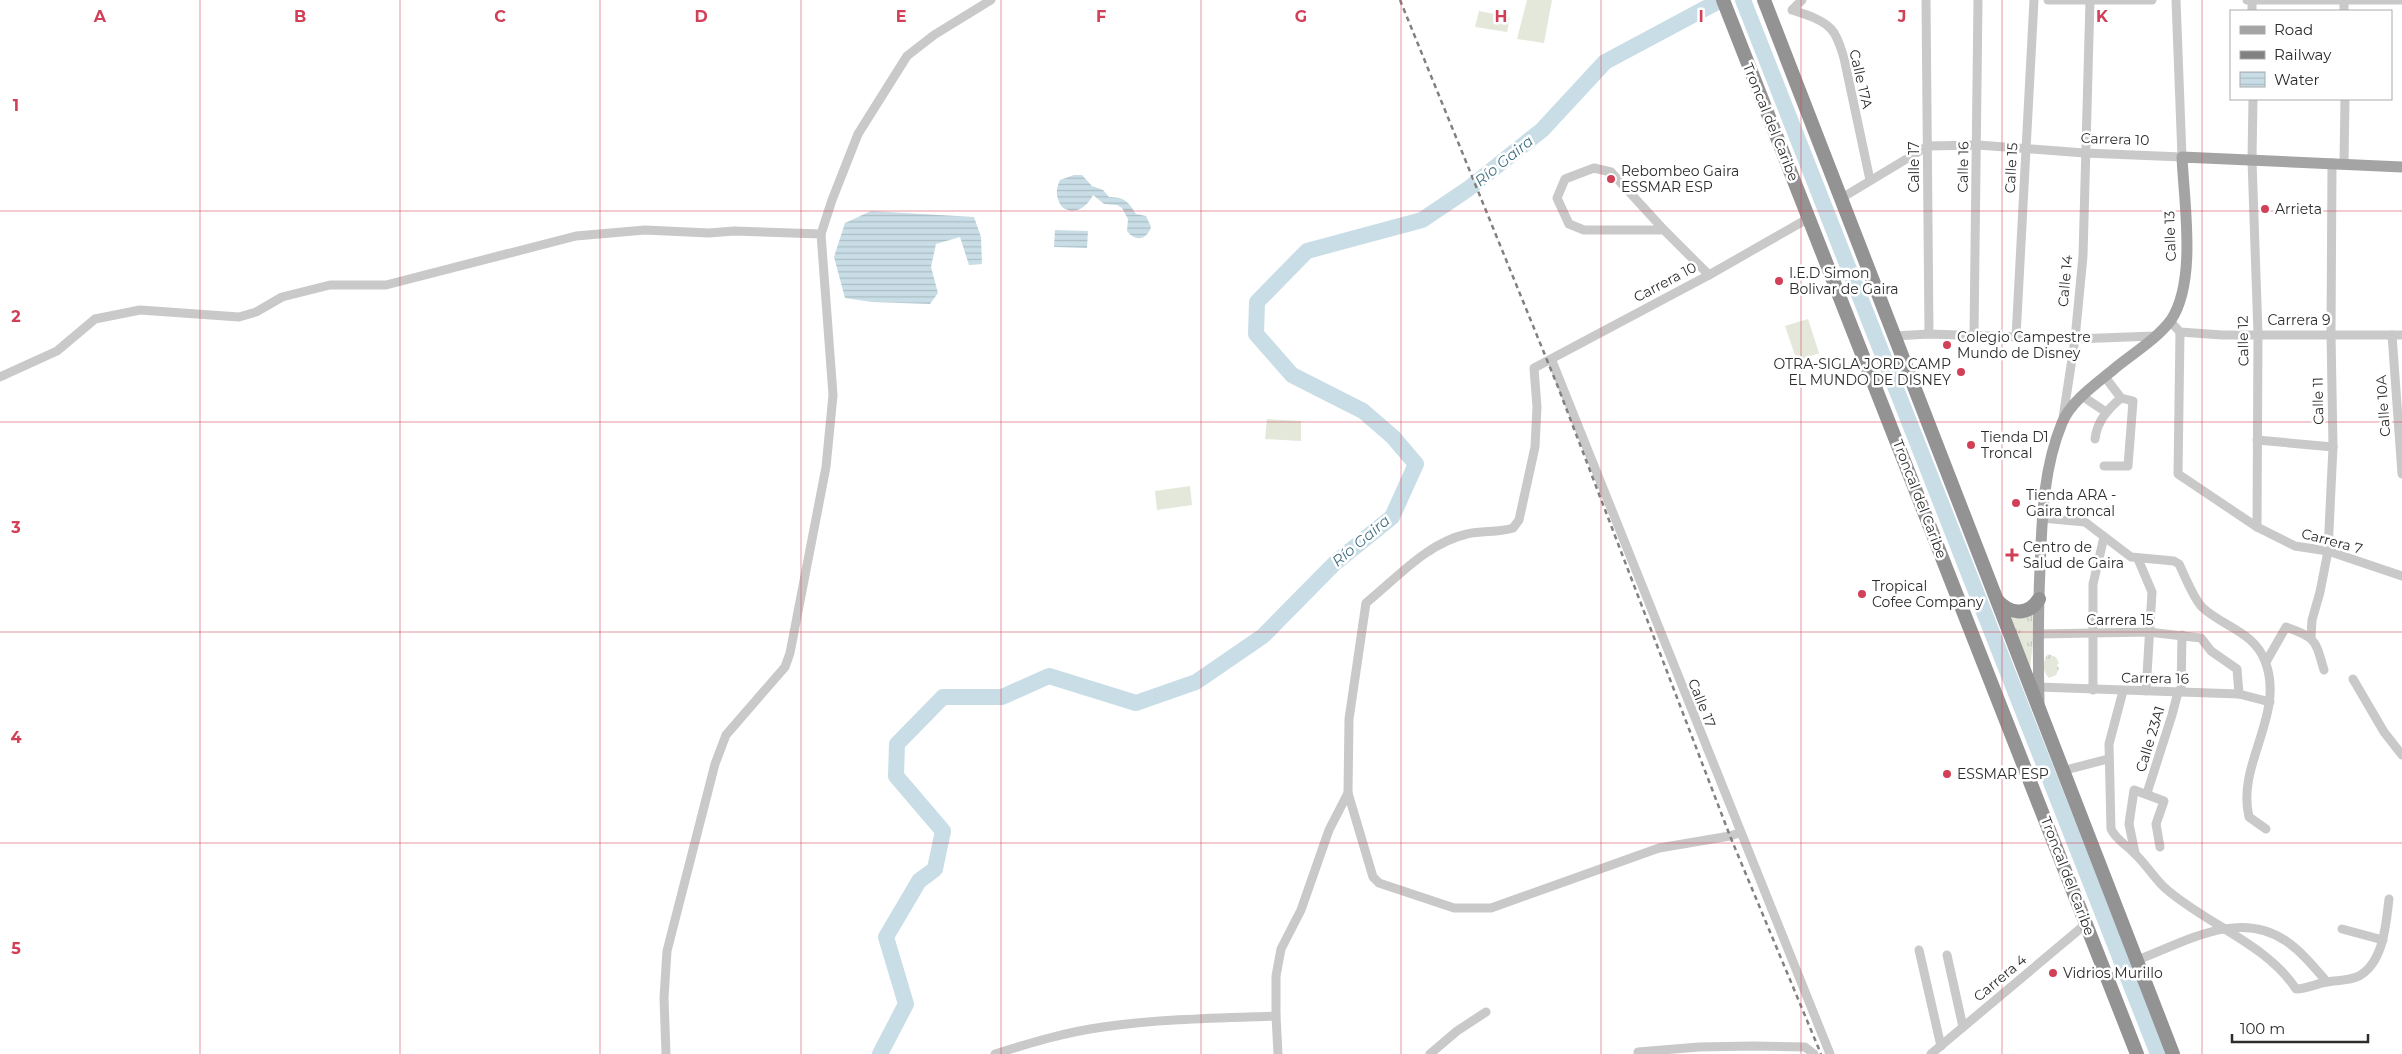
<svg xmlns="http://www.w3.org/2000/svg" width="2402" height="1054" font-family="Montserrat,sans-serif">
<defs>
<pattern id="grass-tufts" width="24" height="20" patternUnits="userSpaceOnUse" patternTransform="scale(1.25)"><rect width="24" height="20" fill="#e3e8db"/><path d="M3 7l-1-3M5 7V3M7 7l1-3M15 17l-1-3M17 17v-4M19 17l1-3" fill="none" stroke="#c3c7bc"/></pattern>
<pattern id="water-rules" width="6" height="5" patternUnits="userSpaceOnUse" patternTransform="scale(1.25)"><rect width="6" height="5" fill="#c8dde6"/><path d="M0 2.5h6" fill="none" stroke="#acbec5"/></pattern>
</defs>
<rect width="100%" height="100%" fill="#fff"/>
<g fill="url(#grass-tufts)">
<polygon points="2036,612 2029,679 2010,617 2024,618"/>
<path d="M 2048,654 L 2056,657 L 2059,663 L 2057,665 L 2059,668 L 2056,675 L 2049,678 C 2042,671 2042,662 2048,654 Z"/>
</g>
<g fill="#e3e8db">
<polygon points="1527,0 1552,0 1544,43 1517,39"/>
<polygon points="1479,11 1510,17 1507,32 1475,27"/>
<polygon points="1808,319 1819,353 1797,361 1785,326"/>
<polygon points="1267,419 1301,421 1301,441 1265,439"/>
<polygon points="1190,486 1192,505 1157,510 1155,491"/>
</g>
<g fill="url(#water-rules)">
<path d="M 1074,175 L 1082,175 L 1092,186 L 1103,190 L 1109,197 C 1124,197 1128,201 1136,214 L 1146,216 L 1151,227 C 1147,240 1135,242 1127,231 L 1128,219 L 1122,208 L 1117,205 L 1104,204 L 1093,195 C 1087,207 1075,216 1062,207 C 1056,198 1055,190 1060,180 Z"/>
<polygon points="871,211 974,217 981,237 982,264 969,265 960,237 936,244 931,267 938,293 930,304 872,302 845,298 834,257 845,223"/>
<polygon points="1055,230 1088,231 1087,248 1054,247"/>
</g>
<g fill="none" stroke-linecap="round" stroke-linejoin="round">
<g stroke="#c8dde6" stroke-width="16">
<polyline points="1743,0 2158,1054"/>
<polyline points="880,1054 906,1004 886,937 919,881 935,869 943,831 896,776 897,744 943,697 1002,697 1049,676 1136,703 1196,682 1263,636 1335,563 1392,517 1416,464 1393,437 1363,411 1292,375 1256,334 1257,302 1307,251 1422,220 1468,189 1542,130 1605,62 1721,0"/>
</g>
<g stroke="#c9c9c9" stroke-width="9">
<path d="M 1802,0 L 1792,10 C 1804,14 1822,19 1831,29 C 1838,36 1841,49 1844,58 L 1870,180"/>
<polyline points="1926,0 1929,334"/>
<polyline points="2048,0 2152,0"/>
<polyline points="2247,0 2402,0"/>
<polyline points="2252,0 2252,11"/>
<polyline points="2344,11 2344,0"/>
<polyline points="2253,99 2252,160 2258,334 2257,527"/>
<polyline points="2344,163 2345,99"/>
<polyline points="1840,199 1928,146 1978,145 2085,153 2182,157 2176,0"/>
<polyline points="1664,230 1584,230 1569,224 1557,198 1565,179 1594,168 1611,172 1664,230 1709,275"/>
<polyline points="2170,321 2180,332 2222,335 2402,335"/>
<polyline points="2180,332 2178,474 2257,527 2295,546 2328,551 2402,576"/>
<polyline points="1974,335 1978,0"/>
<polyline points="2392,335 2402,474"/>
<polyline points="1894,336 1929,334 2075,339 2154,336"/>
<polyline points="2016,337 2034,0"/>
<polyline points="1552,361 1830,1054"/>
<polyline points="0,377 57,351 95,319 140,310 239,317 256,312 282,297 330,285 386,285 576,236 645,230 709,233 734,231 821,234"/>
<polyline points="2105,377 2121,398"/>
<polyline points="2082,396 2106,412"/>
<polyline points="2063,418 2075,339 2083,256 2090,0"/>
<path d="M 2095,439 C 2097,421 2108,409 2121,398 L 2133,401 L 2128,466 L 2104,466"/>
<polyline points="2257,440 2333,447"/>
<path d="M 2042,518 L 2085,522 L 2131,557 L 2174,561 L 2179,564 C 2185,576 2194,600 2203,608 C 2224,627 2254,632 2265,661 C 2286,714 2236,764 2249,817 L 2266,829"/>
<polyline points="2138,559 2152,592 2146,691"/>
<polyline points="2039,634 2148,632 2201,638 2211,651 2237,669 2239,694"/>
<polyline points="2311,637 2312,620 2320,592 2328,551 2333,447 2331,334 2332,163"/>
<path d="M 2266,662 L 2286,627 C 2317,638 2315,640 2324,670"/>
<polyline points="2353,679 2384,732 2402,755"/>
<polyline points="2038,687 2239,694 2270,702"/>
<polyline points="2093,690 2093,584 2104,537"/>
<path d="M 2123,691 L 2109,744 L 2111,829 C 2116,840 2127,845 2135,854 C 2146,864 2154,878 2165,888 C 2204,923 2267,944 2296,989 C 2306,989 2316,984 2326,982 C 2337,980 2349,981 2359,976 C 2384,962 2386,923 2389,899"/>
<polyline points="2181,692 2182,635"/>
<polyline points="2062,771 2108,759"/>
<polyline points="1348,793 1373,877 1379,883 1454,908 1491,908 1659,848 1730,836 1739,833"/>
<polyline points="2147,793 2172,715 2178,692"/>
<polyline points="2135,853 2129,824 2134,790 2164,801 2156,824 2160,847"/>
<polyline points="2342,929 2383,940"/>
<polyline points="1919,950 1941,1046"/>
<polyline points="1947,955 1963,1027"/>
<path d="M 2137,960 C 2183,943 2239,908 2286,941 C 2302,952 2314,967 2327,982"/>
<polyline points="1638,1052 1699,1047 1753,1046 1805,1047 1814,1054"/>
<polyline points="666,1054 664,998 667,951 715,764 726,735 785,667 790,653 826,467 833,395 821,234 832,200 858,134 907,56 934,35 991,0"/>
<path d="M 995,1054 C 1030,1043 1066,1032 1103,1027 C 1160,1019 1218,1018 1276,1016"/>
<path d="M 1278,1054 L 1276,1016 L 1276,976 L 1281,949 L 1301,910 L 1329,830 L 1348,793 L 1349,719 L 1366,603 C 1397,578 1427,543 1467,534 C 1482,530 1498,533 1513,528 L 1519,520 L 1535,447 L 1537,407 L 1534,368 L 1709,275 L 1809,218"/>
<polyline points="1430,1054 1457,1031 1486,1012"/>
<polyline points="1931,1054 2087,923"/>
</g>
<path stroke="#a4a4a4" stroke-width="11" d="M 2039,704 C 2038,658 2038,613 2040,568 C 2042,519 2043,469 2062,423 C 2071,401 2096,384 2114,369 C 2132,354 2157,339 2171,320 C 2197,281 2184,203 2182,157 L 2402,167"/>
<g stroke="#939393" stroke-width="14">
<polyline points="1723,0 2137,1054"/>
<polyline points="1764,0 2173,1054"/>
<path d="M 1997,600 C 2009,614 2028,617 2039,599"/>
</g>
<polyline stroke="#818181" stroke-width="2.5" stroke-dasharray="5 4" stroke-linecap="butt" points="1400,0 1558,387 1730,836 1821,1054"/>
</g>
<path fill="none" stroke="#d14056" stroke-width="1" stroke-opacity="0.55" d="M 200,0 L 200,1054M 400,0 L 400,1054M 600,0 L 600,1054M 801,0 L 801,1054M 1001,0 L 1001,1054M 1201,0 L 1201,1054M 1401,0 L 1401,1054M 1601,0 L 1601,1054M 1801,0 L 1801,1054M 2002,0 L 2002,1054M 2202,0 L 2202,1054M 0,211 L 2402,211M 0,422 L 2402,422M 0,632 L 2402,632M 0,843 L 2402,843"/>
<g fill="#d14056" stroke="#fff" stroke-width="2">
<circle cx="1611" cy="179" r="5"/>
<circle cx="2265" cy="209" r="5"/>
<circle cx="1779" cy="281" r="5"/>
<circle cx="1947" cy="345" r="5"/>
<circle cx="1961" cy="372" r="5"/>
<circle cx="1971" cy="445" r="5"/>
<circle cx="2016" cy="503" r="5"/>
<path d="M2009.5 547.5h5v5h5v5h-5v5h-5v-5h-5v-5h5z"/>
<circle cx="1862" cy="594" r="5"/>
<circle cx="1947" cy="774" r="5"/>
<circle cx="2053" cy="973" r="5"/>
</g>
<g text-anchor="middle" stroke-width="5" stroke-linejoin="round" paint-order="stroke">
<g font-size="14" fill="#2c2c2c" stroke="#fff">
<text transform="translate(1861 79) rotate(77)" y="5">Calle 17A</text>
<text transform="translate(1771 122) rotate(68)" y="5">Troncal del Caribe</text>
<text transform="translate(2115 139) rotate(2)" y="5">Carrera 10</text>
<text transform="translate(1914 167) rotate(-90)" y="5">Calle 17</text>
<text transform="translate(1963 167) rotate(-89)" y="5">Calle 16</text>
<text transform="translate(2011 168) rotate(-87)" y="5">Calle 15</text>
<text transform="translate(2170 236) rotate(-92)" y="5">Calle 13</text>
<text transform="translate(2065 281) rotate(-85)" y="5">Calle 14</text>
<text transform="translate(1665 282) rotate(-28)" y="5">Carrera 10</text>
<text x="2299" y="325">Carrera 9</text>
<text transform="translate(2243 341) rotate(-91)" y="5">Calle 12</text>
<text transform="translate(2318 401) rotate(-91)" y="5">Calle 11</text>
<text transform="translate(2383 406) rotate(-94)" y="5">Calle 10A</text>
<text transform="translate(1920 499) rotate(69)" y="5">Troncal del Caribe</text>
<text transform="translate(2332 541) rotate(15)" y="5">Carrera 7</text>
<text x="2120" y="625">Carrera 15</text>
<text transform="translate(2155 678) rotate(1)" y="5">Carrera 16</text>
<text transform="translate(1702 703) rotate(68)" y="5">Calle 17</text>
<text transform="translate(2150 739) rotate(-73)" y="5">Calle 23A1</text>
<text transform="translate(2068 876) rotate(69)" y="5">Troncal del Caribe</text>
<text transform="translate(2000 978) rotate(-40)" y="5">Carrera 4</text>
</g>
<g font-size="14" fill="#2c2c2c" stroke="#fff" text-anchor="start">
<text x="1621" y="176">Rebombeo Gaira<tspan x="1621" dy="16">ESSMAR ESP</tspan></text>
<text x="2275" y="214">Arrieta</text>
<text x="1789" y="278">I.E.D Simon<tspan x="1789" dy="16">Bolivar de Gaira</tspan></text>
<text x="1957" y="342">Colegio Campestre<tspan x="1957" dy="16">Mundo de Disney</tspan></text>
<text x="1951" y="369" text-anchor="end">OTRA-SIGLA JORD CAMP<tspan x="1951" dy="16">EL MUNDO DE DISNEY</tspan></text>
<text x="1981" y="442">Tienda D1<tspan x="1981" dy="16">Troncal</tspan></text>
<text x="2026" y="500">Tienda ARA -<tspan x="2026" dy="16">Gaira troncal</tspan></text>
<text x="2023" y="552">Centro de<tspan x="2023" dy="16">Salud de Gaira</tspan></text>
<text x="1872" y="591">Tropical<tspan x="1872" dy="16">Cofee Company</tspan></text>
<text x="1957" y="779">ESSMAR ESP</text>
<text x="2063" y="978">Vidrios Murillo</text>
</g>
<g font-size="15" font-style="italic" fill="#437184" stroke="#fff">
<text transform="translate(1504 161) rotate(-39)" y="5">Río Gaira</text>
<text transform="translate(1361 541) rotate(-40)" y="5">Río Gaira</text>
</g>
</g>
<g font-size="16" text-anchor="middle" font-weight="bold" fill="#d14056" stroke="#fff" stroke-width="5" stroke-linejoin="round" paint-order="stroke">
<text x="100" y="22">A</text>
<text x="300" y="22">B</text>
<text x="500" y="22">C</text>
<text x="701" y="22">D</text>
<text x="901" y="22">E</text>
<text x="1101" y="22">F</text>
<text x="1301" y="22">G</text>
<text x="1501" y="22">H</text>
<text x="1701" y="22">I</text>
<text x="1902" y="22">J</text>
<text x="2102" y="22">K</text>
<text x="16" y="111">1</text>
<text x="16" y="322">2</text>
<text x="16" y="533">3</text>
<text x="16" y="743">4</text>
<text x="16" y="954">5</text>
</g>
<rect x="2230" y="10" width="162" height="90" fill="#ffffff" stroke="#ababab"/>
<rect x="2240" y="26" width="25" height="8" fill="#a4a4a4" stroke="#ababab"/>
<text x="2274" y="35" font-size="15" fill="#2c2c2c">Road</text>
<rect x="2240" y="51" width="25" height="8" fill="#818181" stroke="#ababab"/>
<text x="2274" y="60" font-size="15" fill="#2c2c2c">Railway</text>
<rect x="2240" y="72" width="25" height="15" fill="url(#water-rules)" stroke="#ababab"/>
<text x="2274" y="85" font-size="15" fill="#2c2c2c">Water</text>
<path d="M2232 1034v8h136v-8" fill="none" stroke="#2c2c2c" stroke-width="2.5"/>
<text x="2240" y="1034" font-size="15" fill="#2c2c2c" stroke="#ffffff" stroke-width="4" paint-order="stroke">100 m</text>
</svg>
